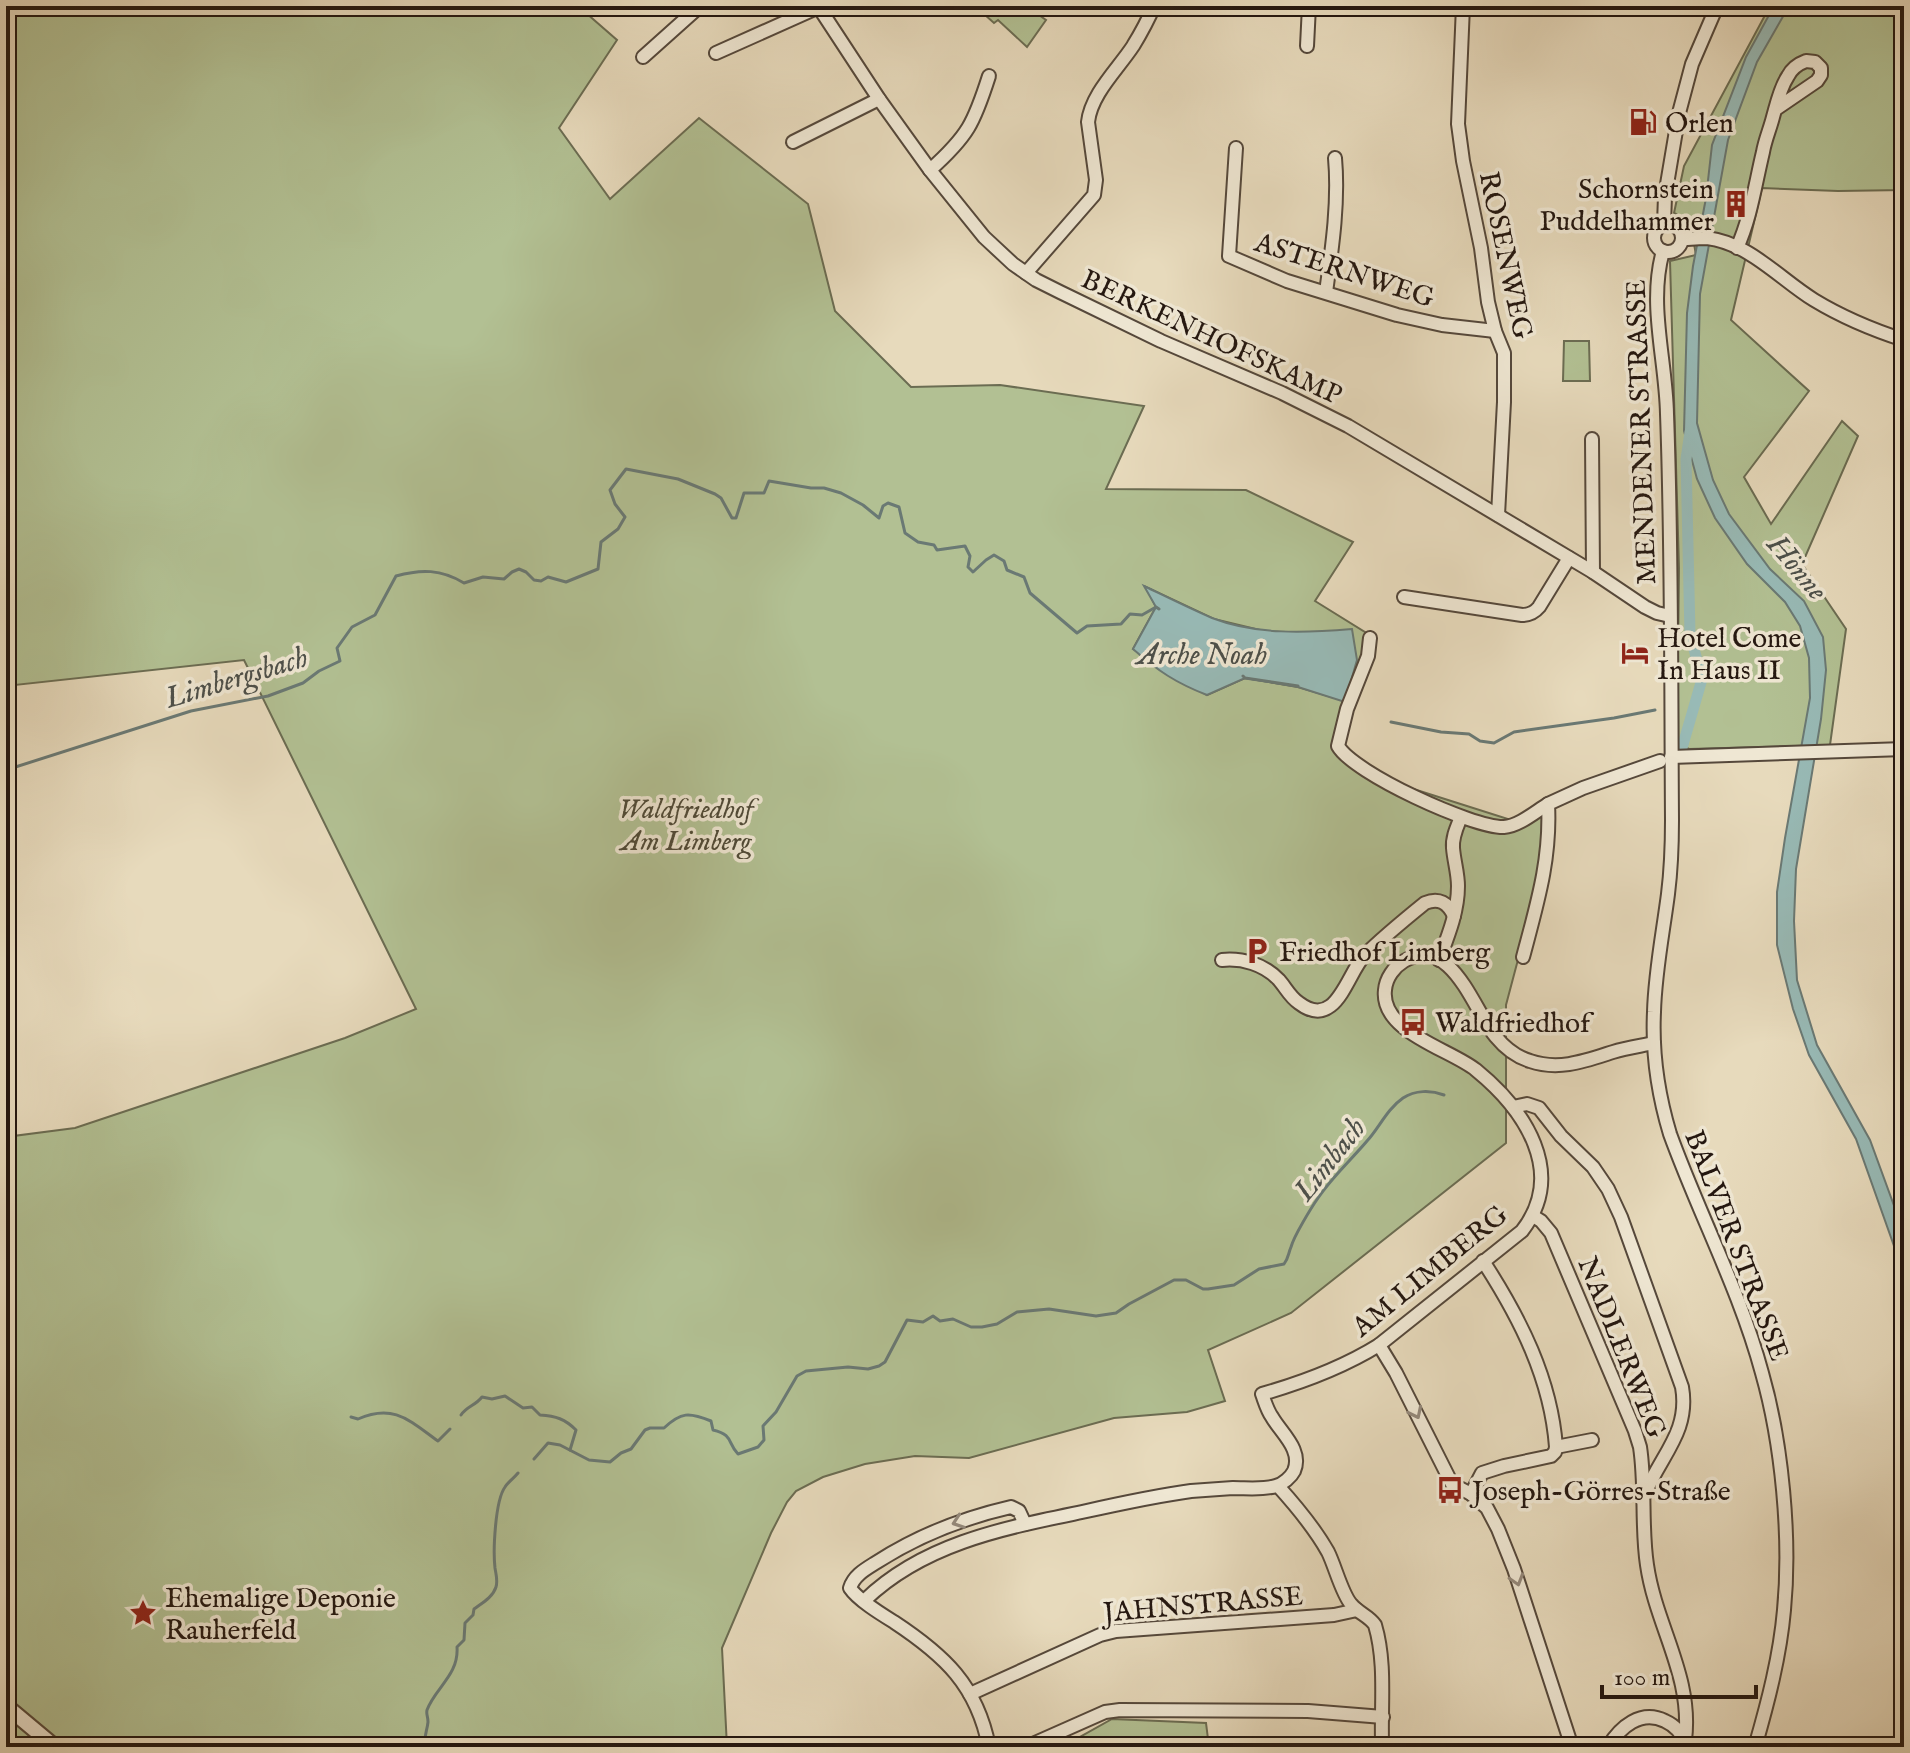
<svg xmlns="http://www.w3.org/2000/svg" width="1910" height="1753" font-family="'IM FELL English',serif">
<rect width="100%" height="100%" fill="#e7dabc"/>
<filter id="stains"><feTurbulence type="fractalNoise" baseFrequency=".0025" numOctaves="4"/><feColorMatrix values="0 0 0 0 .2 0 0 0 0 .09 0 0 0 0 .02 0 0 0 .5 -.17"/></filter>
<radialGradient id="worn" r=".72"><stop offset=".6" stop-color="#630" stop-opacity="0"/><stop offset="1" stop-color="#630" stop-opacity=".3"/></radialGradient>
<g fill="#b2c093" stroke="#6b6c52" stroke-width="2" fill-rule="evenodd">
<path d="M 6,6 L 578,6 L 617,40 L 559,128 L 610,199 L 699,118 L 808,204 L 835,311 L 911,387 L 1000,385 L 1144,406 L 1106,489 L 1246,490 L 1353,542 L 1315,601 L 1368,634 L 1334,748 L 1404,786 L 1514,821 L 1544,814 L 1543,850 L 1529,918 L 1506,1005 L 1506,1143 L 1291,1313 L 1208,1350 L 1225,1401 L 1187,1412 L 1114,1418 L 969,1458 L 915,1456 L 865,1464 L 823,1477 L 796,1491 L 787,1502 L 771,1533 L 722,1648 L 727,1747 L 6,1747 L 6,1137 L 75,1128 L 345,1038 L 416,1009 L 244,660 L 6,686 ZM 1146,587 L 1214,619 L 1264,631 L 1306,633 L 1345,701 L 1298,687 L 1245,678 L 1207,695 L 1133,649 L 1156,607 Z"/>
<polygon points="975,6 1026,6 1046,20 1027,47 998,20 994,23"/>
<polygon points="1770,6 1904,6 1904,190 1838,191 1762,188 1731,320 1809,391 1744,477 1771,524 1842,421 1858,436 1802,564 1846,629 1830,745 1689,749 1677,743 1679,568 1670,261 1696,255 1690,221 1674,213 1684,166"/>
<polygon points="1564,341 1589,341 1590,381 1563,381"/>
<polygon points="1112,1719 1206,1723 1209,1747 1058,1747 1076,1739"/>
</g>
<g fill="#98bab6" stroke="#6a7974" stroke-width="2">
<polygon points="1774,6 1789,6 1757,62 1728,140 1700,294 1697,423 1713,480 1729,514 1770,569 1804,601 1823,637 1826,670 1821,719 1796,869 1794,921 1797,980 1817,1045 1870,1140 1904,1233 1904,1289 1894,1246 1856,1139 1809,1055 1793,1009 1777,945 1777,892 1785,838 1810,698 1809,658 1800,626 1785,602 1747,564 1715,518 1697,479 1684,431 1687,313 1693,266 1706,198 1712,145 1746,57"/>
<path d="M 1144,586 C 1167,597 1189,608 1212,618 C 1256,635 1305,633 1352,629 L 1357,660 L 1345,702 L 1298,687 L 1245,678 L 1207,695 C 1176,683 1158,671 1133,649 L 1156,607 Z"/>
</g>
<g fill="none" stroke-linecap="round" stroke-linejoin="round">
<g stroke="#6a7974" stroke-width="3">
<polyline points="1243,676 1245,678 1298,686"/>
<polyline points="1391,722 1441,732 1469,734 1480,741 1494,743 1514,732 1614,718 1655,710"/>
<path d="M 6,770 L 191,711 L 268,696 L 303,683 L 319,671 L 340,661 L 337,648 L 352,627 L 375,615 L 396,576 C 421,569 441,569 464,583 L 483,577 L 504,579 L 512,572 L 519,569 L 526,572 L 534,580 L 541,581 L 548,577 L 566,582 L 598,569 L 601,542 L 618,529 L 625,517 L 615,504 L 610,490 L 626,469 L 678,479 L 715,494 L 721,498 L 732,518 L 736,518 L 744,493 L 764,493 L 769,481 L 811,488 L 824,488 L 841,493 L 863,505 L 879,518 L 883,506 L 888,503 L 899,507 L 905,533 L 918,542 L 934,545 L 937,550 L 965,546 L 970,556 L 968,567 L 973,572 L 986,560 L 994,555 L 1004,561 L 1007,570 L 1024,577 L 1030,593 L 1077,633 L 1087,626 L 1121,624 L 1130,614 L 1142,615 L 1156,607 L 1159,609"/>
<path d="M 461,1415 C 467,1406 475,1406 482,1397 L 492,1399 L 505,1396 L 523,1408 L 532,1407 L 540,1415 C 556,1416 565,1419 576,1430 L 570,1450"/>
<path d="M 351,1417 L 358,1419 C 394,1403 410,1421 438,1441 L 450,1429"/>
<path d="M 534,1459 L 548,1443 L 560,1445 L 589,1460 L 610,1462 L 621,1453 L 631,1449 L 645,1430 L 650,1428 L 664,1428 C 681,1412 689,1412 711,1421 L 713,1430 C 734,1435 727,1443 738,1454 L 758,1447 L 764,1440 L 763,1426 L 776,1412 L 797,1376 L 806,1371 L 848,1367 L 868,1369 L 879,1366 L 885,1362 L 907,1320 L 923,1322 L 933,1316 L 940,1321 L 953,1319 L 971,1327 L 982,1327 L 997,1324 L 1017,1312 L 1049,1309 L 1096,1316 L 1116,1313 L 1129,1304 L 1174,1280 L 1186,1280 L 1203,1289 L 1208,1289 L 1234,1285 L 1259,1269 L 1284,1264 C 1289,1257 1288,1254 1291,1247 C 1294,1236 1311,1208 1318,1198 C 1332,1177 1351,1160 1367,1141 C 1379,1128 1387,1109 1403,1098 C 1415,1090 1431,1090 1444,1095"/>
<path d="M 426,1747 C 423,1737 427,1732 428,1722 C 428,1716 426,1715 427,1710 C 435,1688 459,1675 457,1647 L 464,1640 L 465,1623 L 473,1615 L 474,1609 C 482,1603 493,1597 496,1587 C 498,1580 496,1575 495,1568 C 493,1551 495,1501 505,1487 C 508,1482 514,1478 518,1473"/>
</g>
<polyline stroke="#98bab6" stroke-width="11" points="1682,748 1702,679 1690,634 1686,459 1690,432"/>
<g stroke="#55483b" stroke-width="16">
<g id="minor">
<polyline points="818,6 879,99 930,170 984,237 1013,264 1036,280 1060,292 1161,341 1282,393 1348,426 1593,572 1645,607 1657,613 1670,616"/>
<polyline points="1463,6 1458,124 1463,161 1481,248 1488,302 1495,331 1504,353 1504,402 1498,515"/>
<polyline points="1307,46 1309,6"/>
<polyline points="716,53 819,7"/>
<polyline points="643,57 700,6"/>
<polyline points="793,142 879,99"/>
<polyline points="1236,148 1229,256 1287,281 1397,315 1442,325 1495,331"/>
<path d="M 930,170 C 968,136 974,123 989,76"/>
<circle cx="1668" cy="238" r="14"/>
<polyline points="1664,224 1665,196 1679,113 1692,64 1717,6"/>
<path d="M 1682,239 C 1691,239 1699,238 1707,238 C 1749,243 1780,279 1814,300 C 1842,317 1873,330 1904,340"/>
<path d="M 1737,248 C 1751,217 1755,185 1763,152 C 1765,140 1770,129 1773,117 C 1777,103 1780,88 1788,76 C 1792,68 1798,64 1806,61 L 1815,62 L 1821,68 L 1821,75 L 1817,81 L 1776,109"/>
<path d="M 1663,251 C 1648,304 1666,360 1667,414 C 1672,549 1671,685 1672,820 C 1672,845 1671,870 1668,894 C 1663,933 1655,972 1654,1012 C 1652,1053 1658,1094 1670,1134 C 1699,1214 1740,1291 1762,1373 C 1782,1443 1791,1538 1784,1610 C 1780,1656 1768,1702 1755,1747"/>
<path d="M 1026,273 L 1094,195 L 1096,180 L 1088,122 C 1091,94 1118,69 1133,46 C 1141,33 1148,20 1154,6"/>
<path d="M 1326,292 C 1332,249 1339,202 1335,158"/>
<polyline points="1592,439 1593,572"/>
<path d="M 1404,597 L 1522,615 C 1529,615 1534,613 1539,607 L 1569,558"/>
<path d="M 1370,638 L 1368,656 L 1347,709 L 1338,746 C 1353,773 1473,828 1504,827 C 1519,826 1535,812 1548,804"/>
<polyline points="1671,757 1904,749"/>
<path d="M 1523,957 C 1537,904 1551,859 1548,804 L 1583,788 L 1660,761"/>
<path d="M 1222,960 C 1242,958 1264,964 1279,980 C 1286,988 1290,997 1299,1003 C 1336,1031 1347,974 1364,956 C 1383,937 1404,920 1425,903 C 1439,897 1448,903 1454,916"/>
<path d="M 1439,960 C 1448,936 1458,912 1458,886 C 1458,873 1454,861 1453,848 C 1452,837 1457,827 1461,817"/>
<path d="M 1513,1107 L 1527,1104 L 1539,1108 L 1561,1136 L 1593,1167 L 1608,1189 L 1621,1217 L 1682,1387 C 1690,1432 1660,1456 1645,1494"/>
<path d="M 1533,1216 L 1541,1221 L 1551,1233 L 1635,1431 L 1640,1447 C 1646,1486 1641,1526 1647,1565 C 1656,1627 1693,1676 1685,1740"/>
<polyline points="1379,1345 1396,1373 1452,1484 1471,1494 1487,1508 1498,1529 1514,1569 1572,1747"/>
<polyline points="1556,1447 1592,1440"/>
<path d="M 1278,1486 C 1297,1507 1314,1527 1328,1552 C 1335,1566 1342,1594 1351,1604 C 1358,1613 1369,1616 1375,1625 C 1386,1662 1381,1703 1382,1740 L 1387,1747"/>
<path d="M 1471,1494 L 1482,1473 L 1504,1466 L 1551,1456 L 1555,1452 L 1556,1447 C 1551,1379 1520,1318 1483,1261"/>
<path d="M 865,1600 C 924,1543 1005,1528 1082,1512 C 1118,1504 1154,1496 1191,1491 C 1205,1490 1219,1489 1233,1488 C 1247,1488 1263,1490 1276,1486 C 1283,1484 1291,1477 1294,1471 C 1303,1450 1281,1433 1272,1417 C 1267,1410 1265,1402 1262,1394 C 1304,1382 1342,1368 1379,1345 L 1522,1231 C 1567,1173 1525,1110 1476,1070 C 1450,1049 1380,1032 1385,990 C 1386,978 1394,967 1404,961 C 1452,933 1474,1012 1496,1037 C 1505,1048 1517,1057 1530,1061 C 1559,1071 1585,1061 1613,1052 C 1626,1048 1640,1046 1654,1043"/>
<polyline points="970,1694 1100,1635 1116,1631 1334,1615 1357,1610"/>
<polyline points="731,1746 731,1747"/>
<path d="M 989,1747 C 977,1685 944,1655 894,1622 C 881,1614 858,1600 850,1588 C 854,1575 866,1569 877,1562 C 919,1535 963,1518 1011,1507 L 1019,1511 L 1025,1524"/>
<polyline points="1026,1747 1105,1712 1120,1710 1308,1711 1383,1717"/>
<path d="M 1608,1747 C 1620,1727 1641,1709 1665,1721 C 1676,1726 1682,1733 1686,1744"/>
</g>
</g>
<g stroke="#55483b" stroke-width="18">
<polyline id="tertiary" points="6,1706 55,1747"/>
</g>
<use href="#minor" stroke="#efe7d3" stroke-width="12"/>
<use href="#tertiary" stroke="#efe7d3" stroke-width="14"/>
</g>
<defs><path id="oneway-chevron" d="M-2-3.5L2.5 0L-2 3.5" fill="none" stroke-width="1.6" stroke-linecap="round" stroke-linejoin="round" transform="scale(2)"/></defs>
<g stroke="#94897b">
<use href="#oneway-chevron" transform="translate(1416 1413) rotate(64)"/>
<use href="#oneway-chevron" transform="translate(958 1522) rotate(161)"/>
<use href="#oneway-chevron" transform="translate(1517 1580) rotate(73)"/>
</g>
<defs>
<g id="fuel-bare" transform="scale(2.16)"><path d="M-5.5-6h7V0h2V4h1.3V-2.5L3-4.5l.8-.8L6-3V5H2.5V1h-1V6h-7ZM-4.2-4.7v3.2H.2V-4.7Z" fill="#8f2418" stroke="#efe7d3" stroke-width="2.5" paint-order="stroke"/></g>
<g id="building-bare" transform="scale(2.16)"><path d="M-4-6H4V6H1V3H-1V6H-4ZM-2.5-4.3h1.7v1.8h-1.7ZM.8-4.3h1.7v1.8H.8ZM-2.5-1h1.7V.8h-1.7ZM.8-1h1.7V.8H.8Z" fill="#8f2418" stroke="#efe7d3" stroke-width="2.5" paint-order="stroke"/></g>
<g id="hotel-bare" transform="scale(2.16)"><path d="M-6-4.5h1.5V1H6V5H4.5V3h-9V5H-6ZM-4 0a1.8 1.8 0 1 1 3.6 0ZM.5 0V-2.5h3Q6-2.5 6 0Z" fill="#8f2418" stroke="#efe7d3" stroke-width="2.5" paint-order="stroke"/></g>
<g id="parking-bare" transform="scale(2.16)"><path d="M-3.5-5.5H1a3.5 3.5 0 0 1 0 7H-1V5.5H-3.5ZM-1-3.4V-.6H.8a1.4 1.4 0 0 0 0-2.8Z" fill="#8f2418" stroke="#efe7d3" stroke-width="2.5" paint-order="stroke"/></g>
<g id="bus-bare" transform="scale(2.16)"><path d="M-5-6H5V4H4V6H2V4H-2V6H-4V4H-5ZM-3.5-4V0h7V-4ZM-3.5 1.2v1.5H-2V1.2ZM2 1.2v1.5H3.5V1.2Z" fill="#8f2418" stroke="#efe7d3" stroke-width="2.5" paint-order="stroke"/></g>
<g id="sight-bare" transform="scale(2.16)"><path d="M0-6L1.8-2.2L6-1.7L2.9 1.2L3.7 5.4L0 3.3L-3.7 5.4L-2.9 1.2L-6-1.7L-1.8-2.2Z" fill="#8f2418" stroke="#efe7d3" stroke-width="2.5" paint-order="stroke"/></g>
</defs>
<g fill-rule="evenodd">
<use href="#fuel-bare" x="1643" y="122"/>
<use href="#building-bare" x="1736" y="204"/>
<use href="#hotel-bare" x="1635" y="653"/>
<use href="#parking-bare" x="1257" y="951"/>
<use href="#bus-bare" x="1413" y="1022"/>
<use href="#bus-bare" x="1450" y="1490"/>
<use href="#sight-bare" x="143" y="1613"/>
</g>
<g text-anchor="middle" stroke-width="7" stroke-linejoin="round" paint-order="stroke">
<g font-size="28" fill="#241710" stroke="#efe7d3" text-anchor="start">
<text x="1665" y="132">Orlen</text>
<text x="1714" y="198" text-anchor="end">Schornstein<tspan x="1714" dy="32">Puddelhammer</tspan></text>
<text x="1657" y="647">Hotel Come<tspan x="1657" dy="32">In Haus II</tspan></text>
<text x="1279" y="961">Friedhof Limberg</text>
<text x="1435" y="1032">Waldfriedhof</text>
<text x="1472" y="1500">Joseph-Görres-Straße</text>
<text x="165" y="1607">Ehemalige Deponie<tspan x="165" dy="32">Rauherfeld</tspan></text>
</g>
<g font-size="28" fill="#241710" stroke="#efe7d3">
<text transform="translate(1507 255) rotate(78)" y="10">ROSENWEG</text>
<text transform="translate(1345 269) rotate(18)" y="10">ASTERNWEG</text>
<text transform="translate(1212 336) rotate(25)" y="10">BERKENHOFSKAMP</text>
<text transform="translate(1640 432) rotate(-92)" y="10">MENDENER STRASSE</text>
<text transform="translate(1738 1245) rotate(69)" y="10">BALVER STRASSE</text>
<text transform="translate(1429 1270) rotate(-39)" y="10">AM LIMBERG</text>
<text transform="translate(1623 1347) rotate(68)" y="10">NADLERWEG</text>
<text transform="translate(1203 1603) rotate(-5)" y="10">JAHNSTRASSE</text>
</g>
<g font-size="28" font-style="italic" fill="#4f4a37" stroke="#efe7d3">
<text x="686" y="818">Waldfriedhof<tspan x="686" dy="32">Am Limberg</tspan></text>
</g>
<g font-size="30" font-style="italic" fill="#4d504a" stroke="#efe7d3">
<text transform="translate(1798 567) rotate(50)" y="10">Hönne</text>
<text x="1202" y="664">Arche Noah</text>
<text transform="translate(236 677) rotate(-17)" y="10">Limbergsbach</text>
<text transform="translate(1329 1159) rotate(-52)" y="10">Limbach</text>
</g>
</g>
<rect width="1910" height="1753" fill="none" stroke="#e7dabc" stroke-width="32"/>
<rect x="8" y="8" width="1894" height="1737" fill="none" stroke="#241710" stroke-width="4"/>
<rect x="16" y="16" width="1878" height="1721" fill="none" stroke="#241710" stroke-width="2"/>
<path d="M1602 1685v12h154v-12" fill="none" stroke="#241710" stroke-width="4"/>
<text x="1614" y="1685" font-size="24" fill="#241710" stroke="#efe7d3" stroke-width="6" paint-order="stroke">100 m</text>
<rect width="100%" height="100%" filter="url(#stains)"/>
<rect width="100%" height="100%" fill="url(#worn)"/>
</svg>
